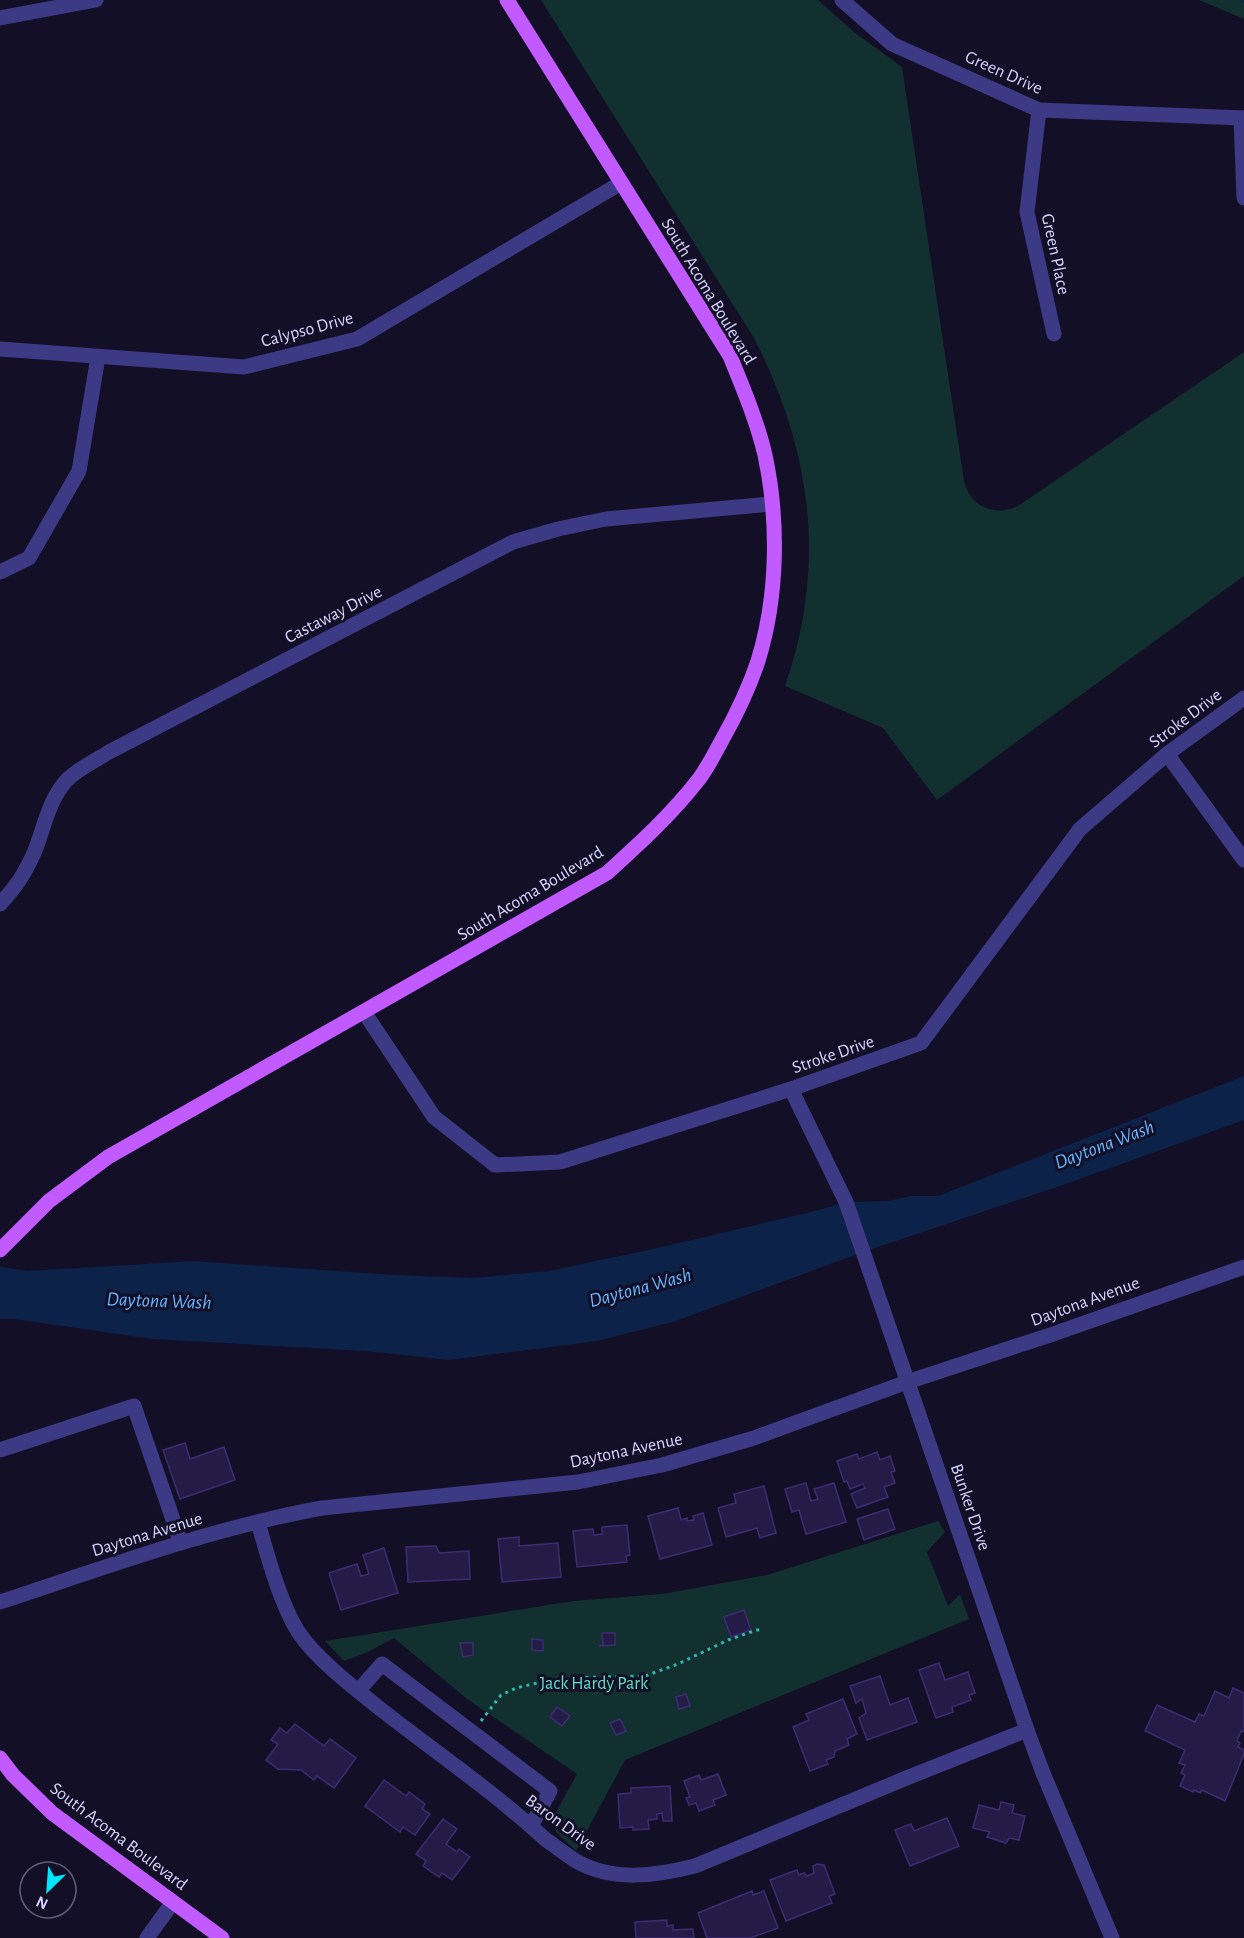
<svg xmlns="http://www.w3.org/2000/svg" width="1244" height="1938" font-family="'Alegreya Sans',sans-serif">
<rect width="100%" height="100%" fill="#130f26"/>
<g fill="#12302f">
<path d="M 541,0 L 818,0 L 854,32 L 902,67 L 964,481 C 970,507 995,517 1018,506 L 1244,352 L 1244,576 L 937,800 L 883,728 L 785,686 C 827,565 812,451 754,338 Z"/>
<polygon points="1199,0 1244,0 1244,19"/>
<polygon points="938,1521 945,1532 927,1552 948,1606 960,1594 969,1619 625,1760 576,1851 556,1832 553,1818 577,1774 467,1699 394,1638 368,1652 344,1661 325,1641 573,1601 662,1594 767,1575"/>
</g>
<polygon fill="#0c2248" points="1244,1076 1244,1120 1063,1185 863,1252 673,1322 597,1341 449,1360 366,1351 153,1339 14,1319 0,1319 0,1267 29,1271 193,1261 394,1275 473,1278 549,1271 662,1247 815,1211 846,1202 889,1201 910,1196 938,1196"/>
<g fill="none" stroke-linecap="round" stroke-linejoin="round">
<polyline stroke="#0c2248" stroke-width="5" points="1243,0 1244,0"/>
</g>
<g fill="#241b47" stroke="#3b2d73" stroke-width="1.5">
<polygon points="185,1443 190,1459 224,1447 235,1480 180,1499 163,1450"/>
<polygon points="877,1452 880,1460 890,1456 895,1471 891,1472 895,1483 884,1487 888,1497 857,1508 851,1494 865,1488 863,1484 850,1489 847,1481 844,1482 837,1461 857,1454 859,1459"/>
<polygon points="806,1483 811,1501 818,1499 814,1489 834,1483 846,1522 806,1534 799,1510 792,1512 785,1489"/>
<polygon points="764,1486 776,1533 760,1538 757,1528 726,1537 718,1508 736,1503 734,1494"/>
<polygon points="678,1508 681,1520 687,1518 687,1521 694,1520 693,1516 703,1513 712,1545 660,1559 648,1516"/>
<polygon points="888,1509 895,1529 864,1540 857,1519"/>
<polygon points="627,1525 630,1555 626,1556 627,1562 577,1567 573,1531 593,1529 594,1535 602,1534 602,1527"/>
<polygon points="519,1537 519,1546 558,1543 561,1577 502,1582 498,1539"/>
<polygon points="436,1546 439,1553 469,1551 470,1579 408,1582 406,1547"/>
<polygon points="384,1548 398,1593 341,1610 329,1573 357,1564 361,1576 369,1574 363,1555"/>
<polygon points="744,1610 751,1630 731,1637 724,1617"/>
<polygon points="602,1633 615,1633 615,1645 599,1646 603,1645"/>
<polygon points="532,1639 543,1640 543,1651 532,1650"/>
<polygon points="460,1643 473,1643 473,1655 463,1657"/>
<polygon points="939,1663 945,1680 968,1672 975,1693 969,1695 971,1700 952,1707 953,1712 936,1718 919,1670"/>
<polygon points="880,1676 890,1705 908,1698 917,1722 867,1740 859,1718 866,1713 862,1699 856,1703 850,1686"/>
<polygon points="1233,1688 1244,1693 1244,1732 1241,1731 1237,1741 1240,1743 1238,1747 1244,1750 1244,1754 1225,1801 1202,1790 1200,1793 1194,1790 1193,1792 1180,1786 1185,1775 1181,1773 1185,1765 1179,1763 1185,1750 1145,1731 1157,1705 1195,1722 1199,1714 1204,1716 1215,1691 1229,1698"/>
<polygon points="686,1694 690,1706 679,1709 676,1697"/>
<polygon points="843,1699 857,1734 847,1739 849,1745 835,1751 834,1757 826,1760 828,1764 810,1771 793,1727 809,1720 806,1714"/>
<polygon points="557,1707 570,1716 562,1726 550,1717"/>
<polygon points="620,1719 626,1731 616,1735 610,1723"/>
<polygon points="295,1724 324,1746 330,1739 356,1758 334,1788 317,1776 314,1780 301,1770 278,1769 266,1760 278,1744 271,1740 280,1728 287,1733"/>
<polygon points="718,1774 726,1795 713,1800 715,1805 699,1811 696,1803 689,1805 686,1798 690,1797 684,1781 699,1775 701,1780"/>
<polygon points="384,1780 406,1796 409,1792 425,1804 422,1809 430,1814 415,1835 403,1827 400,1832 365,1806"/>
<polygon points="670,1786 672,1821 663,1821 662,1813 657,1814 657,1819 648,1820 649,1829 633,1830 633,1827 620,1828 618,1794 631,1793 631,1788"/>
<polygon points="1001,1802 1014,1805 1012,1813 1025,1816 1019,1840 1009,1838 1006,1843 987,1837 990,1832 973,1828 979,1805 999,1810"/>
<polygon points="947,1818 959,1846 910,1866 895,1830 911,1824 914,1831"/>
<polygon points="443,1819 457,1829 446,1844 457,1852 459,1849 470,1857 452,1880 442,1873 439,1877 423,1866 426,1861 416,1854"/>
<polygon points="817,1864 824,1865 835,1894 829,1896 832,1903 786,1921 770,1880 797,1870 799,1875 804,1873 807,1876 814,1873 813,1866"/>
<polygon points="752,1891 753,1895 764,1891 778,1928 750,1938 707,1938 698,1913"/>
<polygon points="667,1920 667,1926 673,1925 673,1930 693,1929 694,1938 636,1938 635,1922"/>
</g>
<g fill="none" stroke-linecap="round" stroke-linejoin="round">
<polyline stroke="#2fb8b0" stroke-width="3" stroke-dasharray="3 4.5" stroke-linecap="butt" points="481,1721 501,1695 516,1688 559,1678 645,1676 678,1664 728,1640 757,1630 763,1630"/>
<g stroke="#3d3a85" stroke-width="15">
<polyline points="842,0 892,44 1039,110 1244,118"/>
<polyline points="0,18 96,0"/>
<polyline points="1039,110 1027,212 1054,334"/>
<polyline points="1241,118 1244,198"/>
<polyline points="0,349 244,367 357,339 621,183"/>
<polyline points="0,572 29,558 79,471 98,357"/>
<polyline points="1167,754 1244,860"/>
<path d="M 0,904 C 16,887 24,875 34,853 C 44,829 48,801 66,781 C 77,769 95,761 109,752 L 513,542 L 558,529 L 606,519 L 771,504"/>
<polyline points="364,1012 434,1117 495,1165 560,1162 791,1089 921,1043 1080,829 1167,754 1244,698"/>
<polyline points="791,1089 846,1202 1027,1730 1043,1773 1112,1938"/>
<polyline points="0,1450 134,1406 181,1543"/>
<path d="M 258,1522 C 267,1554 281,1606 299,1633 C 318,1661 357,1690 383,1711 C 437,1753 495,1793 545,1839 C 555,1846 565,1854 576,1861 C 613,1882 655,1876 695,1866 L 904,1779 L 1027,1730"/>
<path d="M 0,1602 C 106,1567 212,1528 322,1508 L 578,1482 L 662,1465 L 754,1438 L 907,1382 L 1050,1335 L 1244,1267"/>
<polyline points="358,1691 382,1664 550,1791 531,1826"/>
<polyline points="147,1938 173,1902"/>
</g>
<g stroke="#c25bff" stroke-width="15">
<path d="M 0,1250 L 49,1201 L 108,1157 L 607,873 C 640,843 672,814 699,779 C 708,767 715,753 722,740 C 736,715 749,688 758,661 C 778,596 779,521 765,455 C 757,421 743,388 730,356 L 507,0"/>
<polyline points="0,1758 13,1775 52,1813 222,1938"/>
</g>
</g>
<g text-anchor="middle" stroke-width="6" stroke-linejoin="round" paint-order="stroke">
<g font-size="18" fill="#d9d4ff" stroke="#130f26">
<text transform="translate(1004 72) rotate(24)" y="6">Green Drive</text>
<text transform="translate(1056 254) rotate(78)" y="6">Green Place</text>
<text transform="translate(709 291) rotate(59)" y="6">South Acoma Boulevard</text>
<text transform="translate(307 329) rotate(-15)" y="6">Calypso Drive</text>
<text transform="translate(333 614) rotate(-27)" y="6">Castaway Drive</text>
<text transform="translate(1185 718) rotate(-37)" y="6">Stroke Drive</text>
<text transform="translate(530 893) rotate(-31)" y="6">South Acoma Boulevard</text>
<text transform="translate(833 1054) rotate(-19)" y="6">Stroke Drive</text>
<text transform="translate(1085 1301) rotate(-20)" y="6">Daytona Avenue</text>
<text transform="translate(626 1450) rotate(-12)" y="6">Daytona Avenue</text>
<text transform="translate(971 1507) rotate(71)" y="6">Bunker Drive</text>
<text transform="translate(147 1534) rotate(-17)" y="6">Daytona Avenue</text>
<text transform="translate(561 1822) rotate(36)" y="6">Baron Drive</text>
<text transform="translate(119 1836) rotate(37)" y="6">South Acoma Boulevard</text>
</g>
<g font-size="18" fill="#5fe0c0" stroke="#130f26">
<text x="594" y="1689">Jack Hardy Park</text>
</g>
<g font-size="20" font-style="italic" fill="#62b6ff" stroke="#130f26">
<text transform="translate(1104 1144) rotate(-21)" y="7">Daytona Wash</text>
<text transform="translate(640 1287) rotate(-15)" y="7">Daytona Wash</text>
<text transform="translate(159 1300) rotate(2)" y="7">Daytona Wash</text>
</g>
</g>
<g transform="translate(48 1890) rotate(205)"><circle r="28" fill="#130f26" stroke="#625e7d" stroke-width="1.5"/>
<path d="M0-4.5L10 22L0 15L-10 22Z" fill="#00e5ff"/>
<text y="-9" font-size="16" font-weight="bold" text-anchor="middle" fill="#d9d4ff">N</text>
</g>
</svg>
